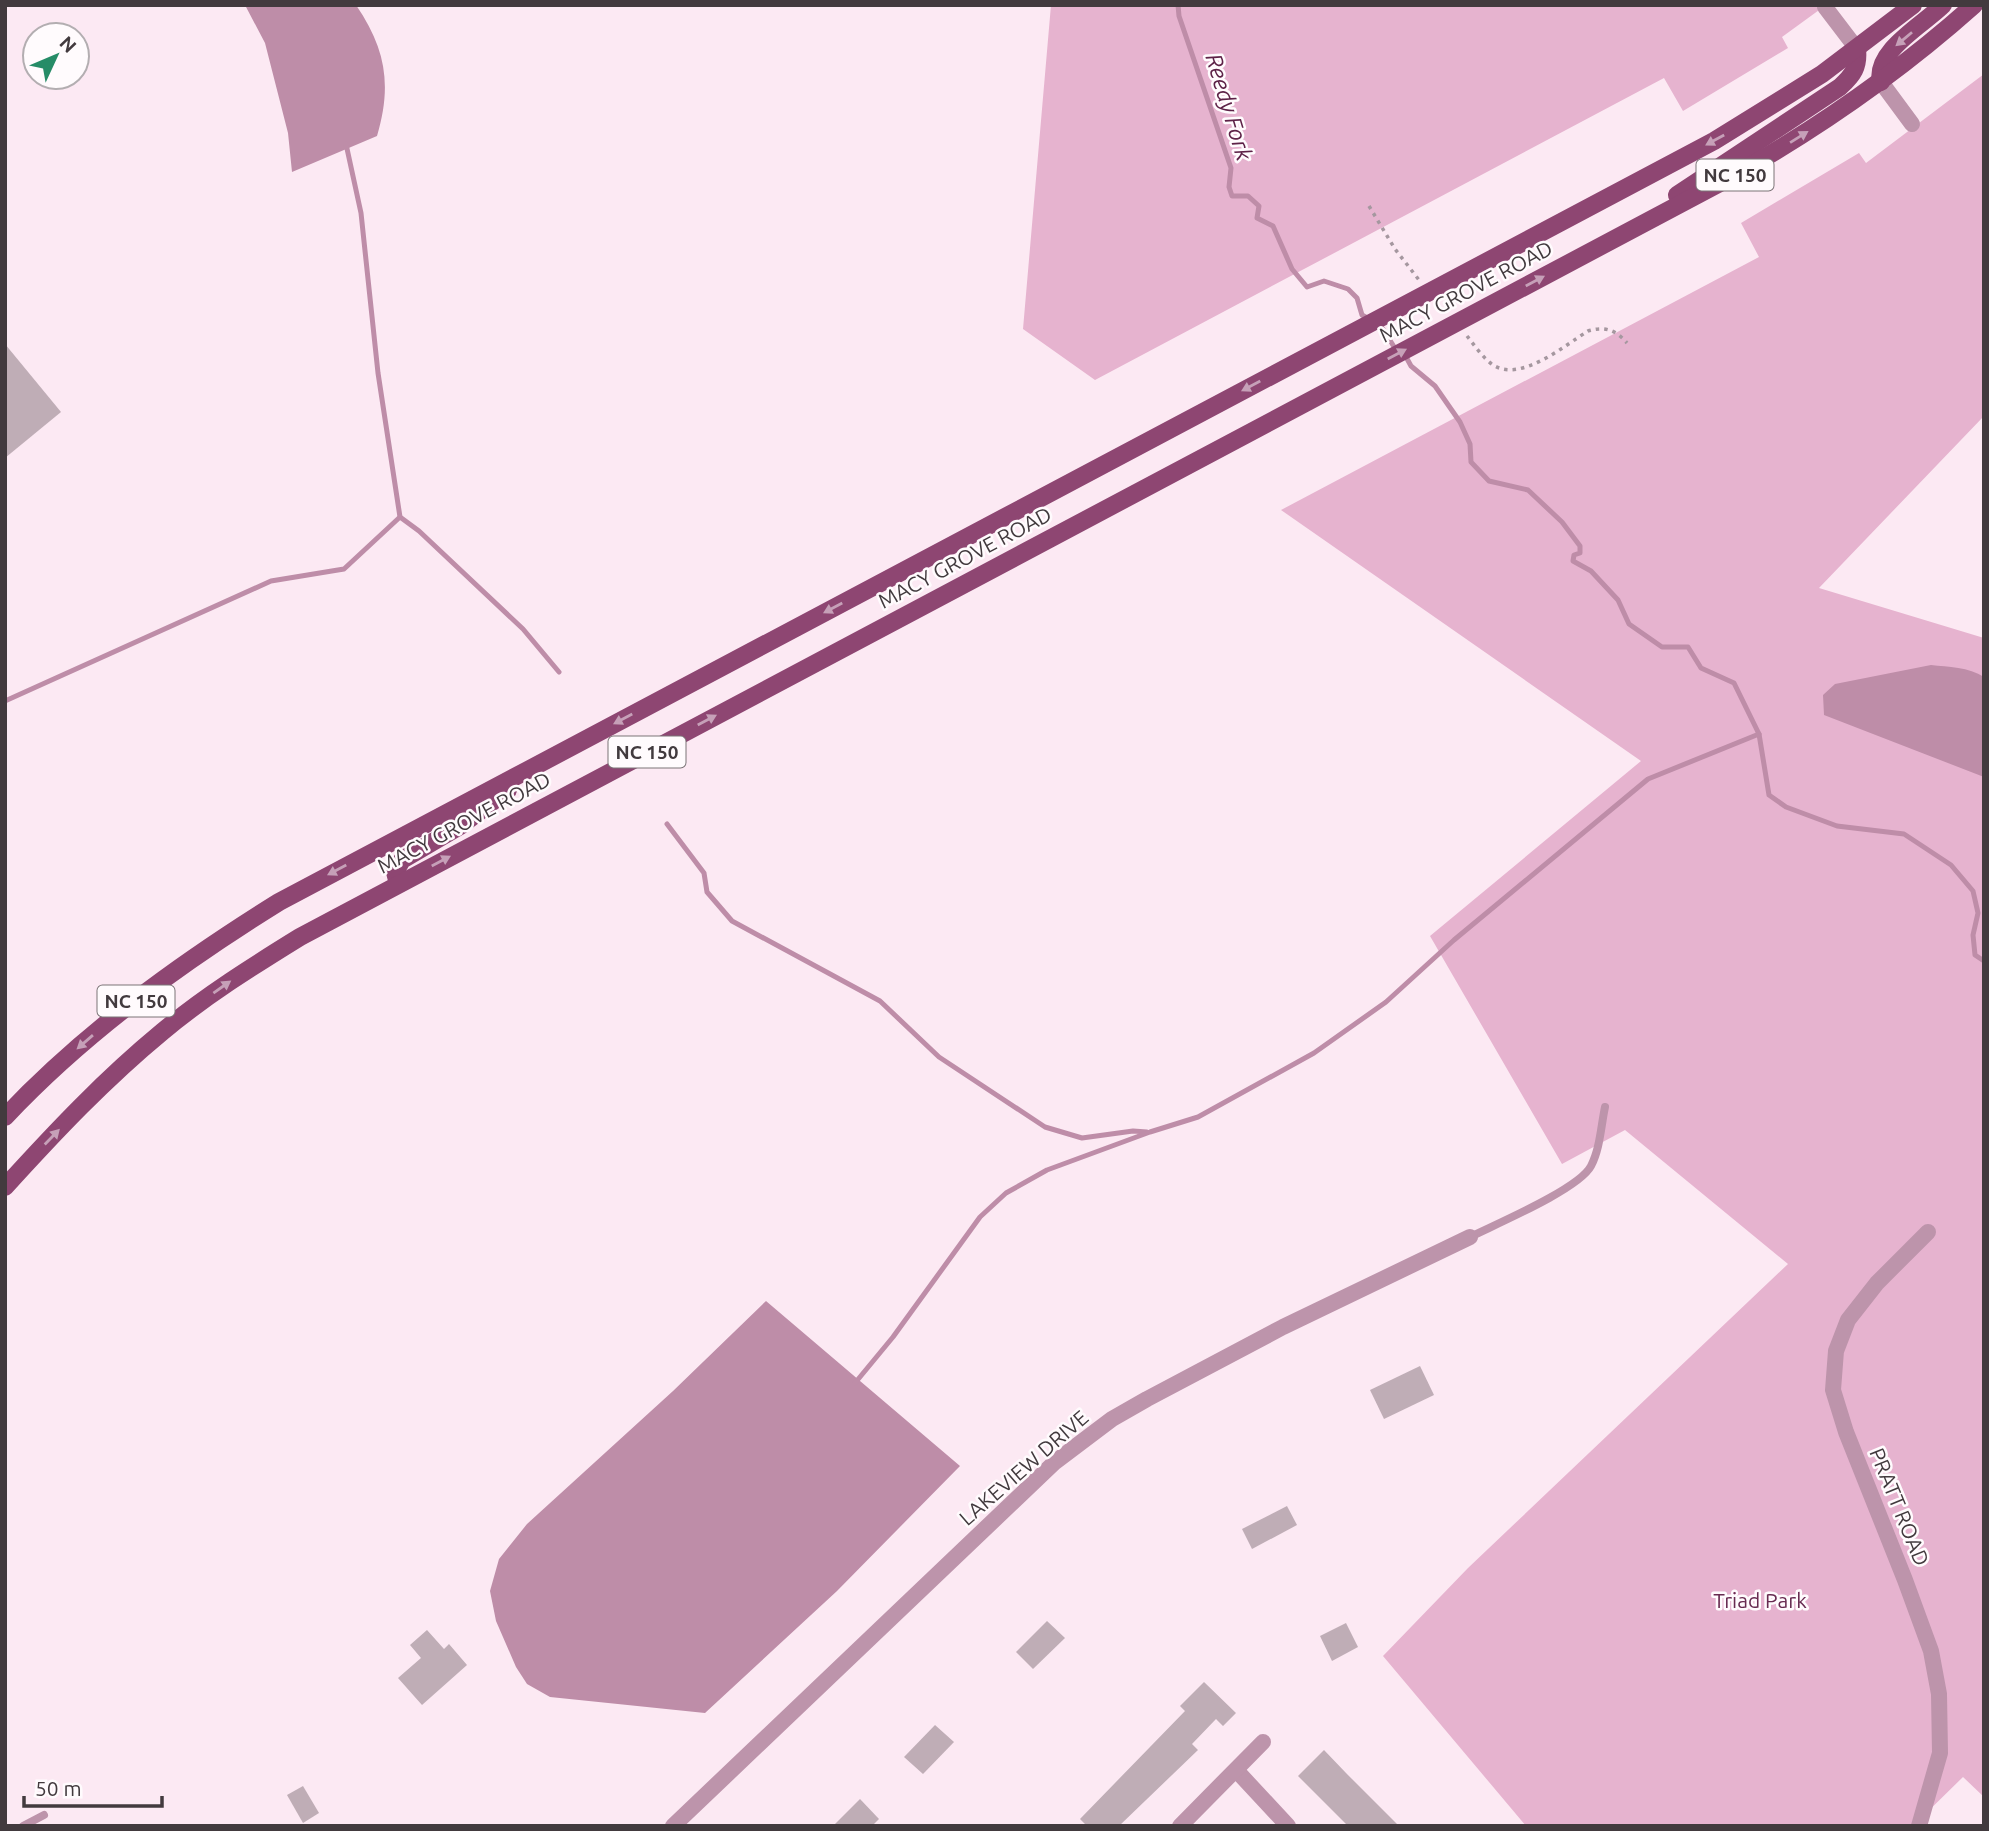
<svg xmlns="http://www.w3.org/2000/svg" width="1989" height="1831" font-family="Ubuntu,sans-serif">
<rect width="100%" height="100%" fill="#fce9f3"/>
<g fill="#e6b3cf">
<polygon points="1051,5 1826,5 1782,37 1788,48 1683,111 1664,78 1095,380 1023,329"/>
<polygon points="1984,74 1984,416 1819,588 1984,638 1984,1797 1963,1777 1913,1826 1526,1826 1383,1656 1468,1568 1788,1264 1625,1130 1562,1164 1430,936 1641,761 1281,510 1759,257 1741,223 1859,153 1866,163"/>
</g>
<g fill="#be8da8">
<path d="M 245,5 L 356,5 C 386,49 392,85 377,136 L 292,172 L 288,133 L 265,43 Z"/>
<path d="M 1931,665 C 1948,667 1969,667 1984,677 L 1984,777 L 1824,715 L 1823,695 L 1835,684 Z"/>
<polygon points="766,1301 960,1466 837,1591 705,1713 550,1697 527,1684 516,1667 496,1621 490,1591 499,1559 527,1524 673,1391"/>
</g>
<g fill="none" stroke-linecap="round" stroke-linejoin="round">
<g stroke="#be8da8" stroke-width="5">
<polyline points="1178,5 1179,16 1231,168 1229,187 1232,196 1248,196 1259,206 1257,218 1273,226 1292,269 1307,287 1324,281 1348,289 1357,298 1362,315 1369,319"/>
<polyline points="346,144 361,213 378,373 400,517 419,531 523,629 559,672"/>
<polyline points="1377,325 1383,329 1396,350"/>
<polyline points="1405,355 1411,366 1435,386 1460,422 1470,444 1471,462 1489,481 1528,490 1562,522 1580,546 1580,553 1574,555 1573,561 1591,571 1618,600 1629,624 1662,647 1688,647 1701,668 1734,683 1759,734 1769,795 1786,807 1837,826 1904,834 1951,865 1973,891 1978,913 1973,935 1975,955 1984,961"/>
<polyline points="5,701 271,581 344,569 400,517"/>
<polyline points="667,824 704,873 707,892 732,921 880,1001 939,1057 1045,1127 1082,1138 1133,1131 1147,1132"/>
<polyline points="855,1383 893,1337 980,1217 1006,1193 1047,1170 1150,1132 1198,1117 1314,1053 1386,1002 1454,940 1648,779 1759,734"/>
</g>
</g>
<g fill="#bfadb6">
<polygon points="5,344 61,412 5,458"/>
<polygon points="1420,1366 1434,1395 1384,1419 1370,1390"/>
<polygon points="1287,1506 1297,1525 1252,1549 1242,1529"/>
<polygon points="1047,1621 1065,1638 1033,1669 1016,1652"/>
<polygon points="1346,1623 1358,1647 1332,1661 1320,1636"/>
<polygon points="427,1630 444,1649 449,1644 467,1665 422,1705 398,1678 421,1658 410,1645"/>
<polygon points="1204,1682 1236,1713 1223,1726 1216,1719 1192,1744 1198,1750 1119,1826 1087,1826 1080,1819 1185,1711 1180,1706"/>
<polygon points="935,1725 954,1742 923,1774 904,1757"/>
<polygon points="1324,1750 1346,1773 1399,1826 1348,1826 1298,1776"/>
<polygon points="303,1786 319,1813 303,1823 287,1795"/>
<polygon points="860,1799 879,1819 872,1826 833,1826"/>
</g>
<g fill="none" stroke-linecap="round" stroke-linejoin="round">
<g stroke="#a5979f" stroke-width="3.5" stroke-dasharray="3.5 5" stroke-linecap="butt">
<polyline points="1369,206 1395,249 1419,280"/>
<path d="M 1467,336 C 1475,346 1483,358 1493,365 C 1521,383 1565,345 1588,331 C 1605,326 1616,330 1627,343"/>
</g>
<g stroke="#bd94ab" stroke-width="8">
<path d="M 1470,1237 C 1496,1224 1579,1189 1591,1166 C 1600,1149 1601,1126 1605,1107"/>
<polyline points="23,1826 44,1815"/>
</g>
<g stroke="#bd94ab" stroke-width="16">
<polyline points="1825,7 1857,49"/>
<polyline points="1881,82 1912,124"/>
<polyline points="1236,1770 1288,1826"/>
<polyline points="673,1826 1055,1462 1112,1419 1147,1399 1283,1327 1470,1237"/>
<polyline points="1180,1826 1263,1742"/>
<polyline points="1919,1826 1940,1753 1939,1694 1931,1651 1905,1580 1846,1432 1833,1390 1836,1351 1848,1320 1877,1283 1928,1232"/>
</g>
<g stroke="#8e4672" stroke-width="18">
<path d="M 1881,82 C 1874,51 1923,25 1943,5"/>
<path d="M 1677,195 L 1840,87 C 1853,75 1859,67 1857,49"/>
<polyline points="398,884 395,872 402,860 460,826 508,790"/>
<path d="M 5,1117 C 85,1032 181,963 279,902 L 1714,141 L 1822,74 L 1913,5"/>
<path d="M 5,1187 C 55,1132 105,1079 162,1032 C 205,996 253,966 300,937 L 1733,176 C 1820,127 1900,71 1974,5"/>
</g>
</g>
<defs><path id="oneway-solid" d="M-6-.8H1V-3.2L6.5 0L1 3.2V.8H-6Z" transform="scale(1.75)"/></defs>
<g fill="#c6a0b8">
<use href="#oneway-solid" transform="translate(1904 39) rotate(140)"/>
<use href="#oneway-solid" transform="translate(1799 137) rotate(-32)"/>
<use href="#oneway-solid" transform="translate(1715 140) rotate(151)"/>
<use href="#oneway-solid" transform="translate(1535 281) rotate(-28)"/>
<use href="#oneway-solid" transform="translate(1397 354) rotate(-28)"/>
<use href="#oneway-solid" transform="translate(1251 386) rotate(152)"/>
<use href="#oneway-solid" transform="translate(833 608) rotate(152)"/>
<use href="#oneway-solid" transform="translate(623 719) rotate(152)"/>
<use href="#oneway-solid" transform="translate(707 720) rotate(-28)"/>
<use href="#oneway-solid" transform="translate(441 861) rotate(-28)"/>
<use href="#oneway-solid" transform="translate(337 870) rotate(152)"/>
<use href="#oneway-solid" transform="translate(222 987) rotate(-35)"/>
<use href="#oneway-solid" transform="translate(85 1042) rotate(139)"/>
<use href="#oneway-solid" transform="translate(52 1137) rotate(-46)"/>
</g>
<g text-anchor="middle" stroke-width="5" stroke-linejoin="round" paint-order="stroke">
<g fill="#fffbfd" stroke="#7b7477" stroke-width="2">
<rect x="1696.5" y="159.5" width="77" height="31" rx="5"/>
<rect x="608.5" y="736.5" width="77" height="31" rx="5"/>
<rect x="97.5" y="985.5" width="77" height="31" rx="5"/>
</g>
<g font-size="19" font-weight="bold" fill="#423a3e">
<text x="1735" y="182">NC 150</text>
<text x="647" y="759">NC 150</text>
<text x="136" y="1008">NC 150</text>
</g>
<g font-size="21" fill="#423a3e" stroke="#fffbfd">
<text transform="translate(1466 292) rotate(-28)" y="7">MACY GROVE ROAD</text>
<text transform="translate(965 558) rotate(-28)" y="7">MACY GROVE ROAD</text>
<text transform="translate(464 823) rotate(-28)" y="7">MACY GROVE ROAD</text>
<text transform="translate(1024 1468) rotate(-41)" y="7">LAKEVIEW DRIVE</text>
<text transform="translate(1899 1507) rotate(68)" y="7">PRATT ROAD</text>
</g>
<g font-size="21" fill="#682b51" stroke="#fffbfd">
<text x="1760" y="1608">Triad Park</text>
</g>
<g font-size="23" font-style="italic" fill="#5d2147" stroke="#fffbfd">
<text transform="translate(1229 107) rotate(73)" y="8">Reedy Fork</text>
</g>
</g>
<rect width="1989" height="1831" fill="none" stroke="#423a3e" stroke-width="14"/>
<g transform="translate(56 56) rotate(46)"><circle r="33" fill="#fffbfd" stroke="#b3aeb1" stroke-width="2"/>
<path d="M0-5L12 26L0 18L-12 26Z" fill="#268c67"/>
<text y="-10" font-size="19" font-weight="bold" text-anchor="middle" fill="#423a3e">N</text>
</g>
<path d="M24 1796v10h138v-10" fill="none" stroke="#423a3e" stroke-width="3.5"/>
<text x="35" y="1796" font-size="21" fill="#423a3e" stroke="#fffbfd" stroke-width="5" paint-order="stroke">50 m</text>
</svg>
